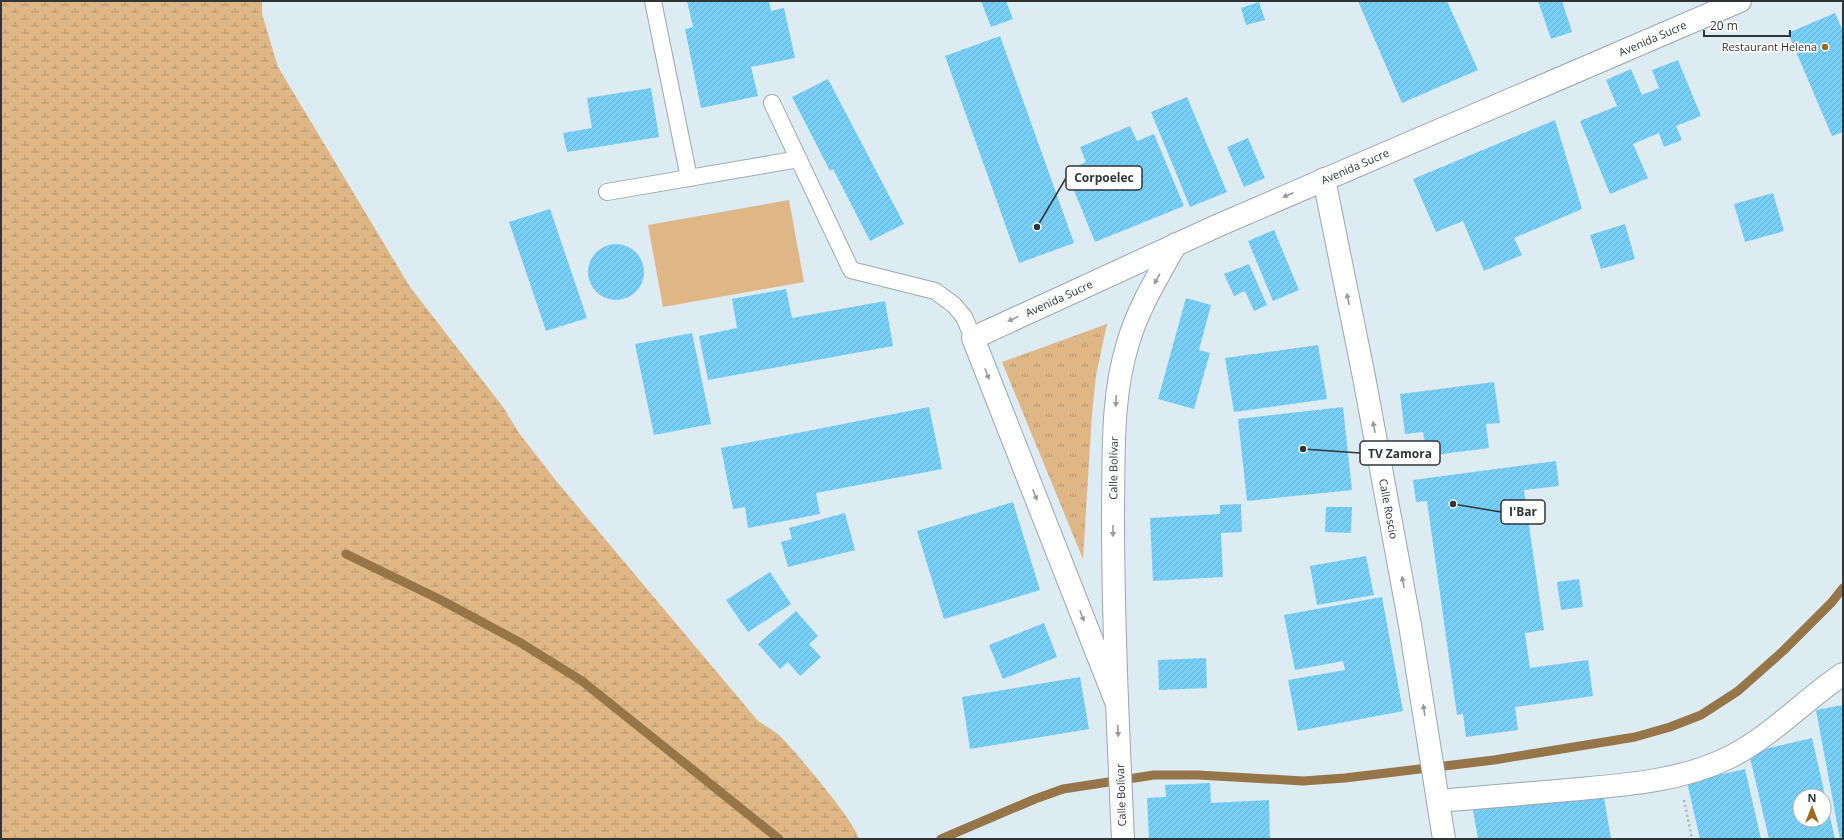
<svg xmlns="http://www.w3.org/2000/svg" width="1844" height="840" font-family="'Open Sans',sans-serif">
<defs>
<pattern id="grass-tufts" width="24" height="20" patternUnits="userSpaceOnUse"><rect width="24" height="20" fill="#dfb787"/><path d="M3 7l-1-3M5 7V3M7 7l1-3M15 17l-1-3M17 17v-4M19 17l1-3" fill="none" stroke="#b5966f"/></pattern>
<pattern id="wetland-marsh" width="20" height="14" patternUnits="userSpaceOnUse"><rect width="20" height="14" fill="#dfb787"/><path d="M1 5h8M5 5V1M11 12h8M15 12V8" fill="none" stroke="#b5966f"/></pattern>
<pattern id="building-hatch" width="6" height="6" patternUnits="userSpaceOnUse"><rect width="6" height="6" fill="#77cff7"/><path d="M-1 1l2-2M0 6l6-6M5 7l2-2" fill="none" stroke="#67b2d4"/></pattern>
</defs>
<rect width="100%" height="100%" fill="#ddebf2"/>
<polygon fill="url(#grass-tufts)" points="1107,324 1096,375 1092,414 1083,559 1002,362"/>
<path fill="url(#wetland-marsh)" d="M 1,1 L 262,1 L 262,14 L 278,67 L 410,287 L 503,407 L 519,433 L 557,482 L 758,721 C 766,726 775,731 781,737 C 796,752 855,822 859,839 L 1,839 Z"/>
<polygon fill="#dfb787" points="789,200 804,282 663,307 648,225"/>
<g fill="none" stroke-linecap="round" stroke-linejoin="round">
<g stroke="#967548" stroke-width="9">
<polyline points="346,554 441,600 521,643 582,681 779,839"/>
<polyline points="941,839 1035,799 1063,789 1154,775 1198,775 1303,781 1345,778 1494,760 1635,737 1670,727 1701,715 1738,691 1783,651 1832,602 1843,588"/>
</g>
</g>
<g fill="url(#building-hatch)" fill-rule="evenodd">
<polygon points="687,1 769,1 771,11 784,8 795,58 751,67 758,96 701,108 685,29 693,27"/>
<polygon points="981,1 1006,1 1013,19 991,27"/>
<polygon points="1358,1 1447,1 1478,70 1402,103"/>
<polygon points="1538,1 1562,1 1572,32 1551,39"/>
<polygon points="1259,2 1265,20 1246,25 1241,8"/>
<polygon points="1835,13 1843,31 1843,132 1832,136 1788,33"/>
<polygon points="1000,36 1074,243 1019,263 945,56"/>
<polygon points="1678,60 1701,116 1676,126 1682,140 1664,147 1659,133 1633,144 1648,178 1610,194 1580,121 1617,106 1606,80 1631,69 1642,95 1659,88 1652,70"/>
<polygon points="828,79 904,224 870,241 833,169 830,171 792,97"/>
<polygon points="651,88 659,137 567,152 563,133 592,128 587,98"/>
<polygon points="1187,97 1227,192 1190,207 1151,112"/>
<polygon points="1555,120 1582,209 1514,238 1522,255 1484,271 1463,221 1436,232 1413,179"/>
<polygon points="1130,126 1137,141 1154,134 1184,206 1095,242 1066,171 1086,162 1080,147"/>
<polygon points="1248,138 1265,178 1244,187 1227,147"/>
<polygon points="1773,193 1784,231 1745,242 1734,204"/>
<polygon points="550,209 587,318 546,331 509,222"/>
<polygon points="1625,224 1635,259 1601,269 1590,235"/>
<polygon points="1274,230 1299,290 1273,301 1248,241"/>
<circle cx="616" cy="272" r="28"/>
<polygon points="1249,264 1267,305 1254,311 1245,291 1234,296 1224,274"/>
<polygon points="786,289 792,318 885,301 893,346 708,380 699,336 737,328 732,299"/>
<polygon points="1186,298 1211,305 1199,350 1210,353 1194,409 1158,399"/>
<polygon points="692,333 711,424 654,435 635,344"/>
<polygon points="1318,345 1327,399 1234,412 1225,358"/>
<polygon points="1494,382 1500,423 1486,424 1489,448 1427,456 1423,432 1405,434 1400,394"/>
<polygon points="929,407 942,469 816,493 820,514 748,528 745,507 733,509 721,448"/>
<polygon points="1343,407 1352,490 1247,501 1238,419"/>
<polygon points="1556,461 1559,486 1524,490 1544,630 1525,633 1530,668 1588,660 1593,696 1515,707 1518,730 1466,737 1463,714 1457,715 1427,501 1416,502 1413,480"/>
<polygon points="1013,502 1040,590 944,619 917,531"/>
<polygon points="1241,504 1242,532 1221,533 1223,577 1153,581 1150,518 1220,514 1220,505"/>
<polygon points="1326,507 1352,507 1351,533 1325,532"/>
<polygon points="845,513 855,550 788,567 781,542 792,539 789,528"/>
<polygon points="1366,556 1374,595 1317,605 1310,566"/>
<polygon points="770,572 791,604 748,632 726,600"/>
<polygon points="1579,579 1583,607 1561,610 1557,582"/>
<polygon points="1382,597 1403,711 1298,731 1288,680 1345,670 1343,661 1295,670 1284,615"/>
<polygon points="796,611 818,636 809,644 821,657 800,676 788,662 780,669 758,644"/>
<polygon points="1044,623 1057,657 1003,679 989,645"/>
<polygon points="1206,658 1207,688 1159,690 1158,660"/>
<polygon points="1080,677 1089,729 970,749 962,697"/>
<polygon points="1843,705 1843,839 1840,839 1816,710"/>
<path d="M 1812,738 L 1835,839 L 1769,839 L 1749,753 ZM 1800,796 L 1824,796 L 1824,820 L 1800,820 Z"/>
<polygon points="1745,769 1761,839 1700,839 1687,782"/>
<polygon points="1210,783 1211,803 1269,800 1270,839 1149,839 1147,798 1166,797 1165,785"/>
<polygon points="1603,791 1611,839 1478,839 1472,805"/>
</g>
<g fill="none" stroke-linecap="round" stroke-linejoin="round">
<g stroke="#9ba8ae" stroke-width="18">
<g id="lane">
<polyline points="653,1 689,178"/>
<polyline points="772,103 851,270 935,291 954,305 964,317 973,338"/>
<polyline points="607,192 799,159"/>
</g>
</g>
<g stroke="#9ba8ae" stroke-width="24">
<g id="street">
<path id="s1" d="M 1324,179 L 1364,377 L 1410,625 L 1444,839"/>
<path id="s2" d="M 1117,704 L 973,338 L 1219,225 L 1740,1"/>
<path d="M 1438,801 C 1482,797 1525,794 1568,790 C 1623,785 1678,782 1728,758 C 1771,737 1804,700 1843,674"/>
<path id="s3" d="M 1123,839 C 1118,730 1113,622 1113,513 C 1114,456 1111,398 1128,343 C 1138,308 1158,276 1176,244"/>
</g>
</g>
<polyline stroke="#a9b4ba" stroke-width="2.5" stroke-dasharray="2 3" stroke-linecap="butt" points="1684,800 1692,839"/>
<use href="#lane" stroke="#fff" stroke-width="16"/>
<use href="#street" stroke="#fff" stroke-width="22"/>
</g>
<defs><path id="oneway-solid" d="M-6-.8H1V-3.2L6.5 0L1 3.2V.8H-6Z"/></defs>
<g fill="#989a9c">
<use href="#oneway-solid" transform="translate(1288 195) rotate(157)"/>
<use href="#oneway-solid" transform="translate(1157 279) rotate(119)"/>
<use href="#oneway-solid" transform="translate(1348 299) rotate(-102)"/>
<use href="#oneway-solid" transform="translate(1013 319) rotate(155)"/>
<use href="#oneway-solid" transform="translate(987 374) rotate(69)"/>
<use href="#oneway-solid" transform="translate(1116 401) rotate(93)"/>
<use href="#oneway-solid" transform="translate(1374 427) rotate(-101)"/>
<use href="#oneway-solid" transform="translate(1035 495) rotate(69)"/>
<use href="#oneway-solid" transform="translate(1113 531) rotate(90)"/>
<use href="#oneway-solid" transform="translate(1403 582) rotate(-101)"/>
<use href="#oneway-solid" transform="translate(1082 616) rotate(69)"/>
<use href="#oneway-solid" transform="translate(1424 710) rotate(-99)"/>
<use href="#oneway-solid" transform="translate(1118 731) rotate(87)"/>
</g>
<circle fill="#9d6a20" stroke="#fff" stroke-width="1.5" cx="1825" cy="47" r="4"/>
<g text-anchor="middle" stroke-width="3.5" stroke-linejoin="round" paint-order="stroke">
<g font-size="11" fill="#303538" stroke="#fff">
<text dy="4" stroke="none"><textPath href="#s2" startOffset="1136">Avenida Sucre</textPath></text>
<text dy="4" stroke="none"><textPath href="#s2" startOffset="812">Avenida Sucre</textPath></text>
<text dy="4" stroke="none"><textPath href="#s2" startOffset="488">Avenida Sucre</textPath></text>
<text dy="4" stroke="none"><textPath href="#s3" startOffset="371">Calle Bolívar</textPath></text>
<text dy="4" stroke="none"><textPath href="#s1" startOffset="336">Calle Roscio</textPath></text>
<text transform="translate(1121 795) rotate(-92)" y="4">Calle Bolívar</text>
</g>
<g font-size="11" fill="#303538" stroke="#fff" text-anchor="end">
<text x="1817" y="51">Restaurant Helena</text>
</g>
</g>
<path fill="none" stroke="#303538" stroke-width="1.5" d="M1037 227L1066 178M1303 449L1360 453M1453 504L1501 512"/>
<g fill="#303538" stroke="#fff" stroke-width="1.5">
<circle cx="1037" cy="227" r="4"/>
<circle cx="1303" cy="449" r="4"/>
<circle cx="1453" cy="504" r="4"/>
</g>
<g fill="#fff" stroke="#303538" stroke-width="1.5">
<rect x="1066" y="166" width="76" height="24" rx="4"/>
<rect x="1360" y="441" width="80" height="24" rx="4"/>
<rect x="1501" y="500" width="44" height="24" rx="4"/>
</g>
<g font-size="12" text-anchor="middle" font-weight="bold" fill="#303538">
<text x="1104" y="182">Corpoelec</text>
<text x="1400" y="458">TV Zamora</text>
<text x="1523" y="516">I'Bar</text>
</g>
<rect width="1844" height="840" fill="none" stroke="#303538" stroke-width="4"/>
<g transform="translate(1812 808)"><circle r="19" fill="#ffffff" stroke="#acaeaf"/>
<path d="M0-3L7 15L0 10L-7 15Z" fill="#9d6a20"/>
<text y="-6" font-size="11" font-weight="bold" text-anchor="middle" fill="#303538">N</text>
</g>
<path d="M1704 30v6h86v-6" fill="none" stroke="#303538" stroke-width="2"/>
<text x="1710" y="30" font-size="12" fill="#303538" stroke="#ffffff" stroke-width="3" paint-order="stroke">20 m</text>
</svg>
